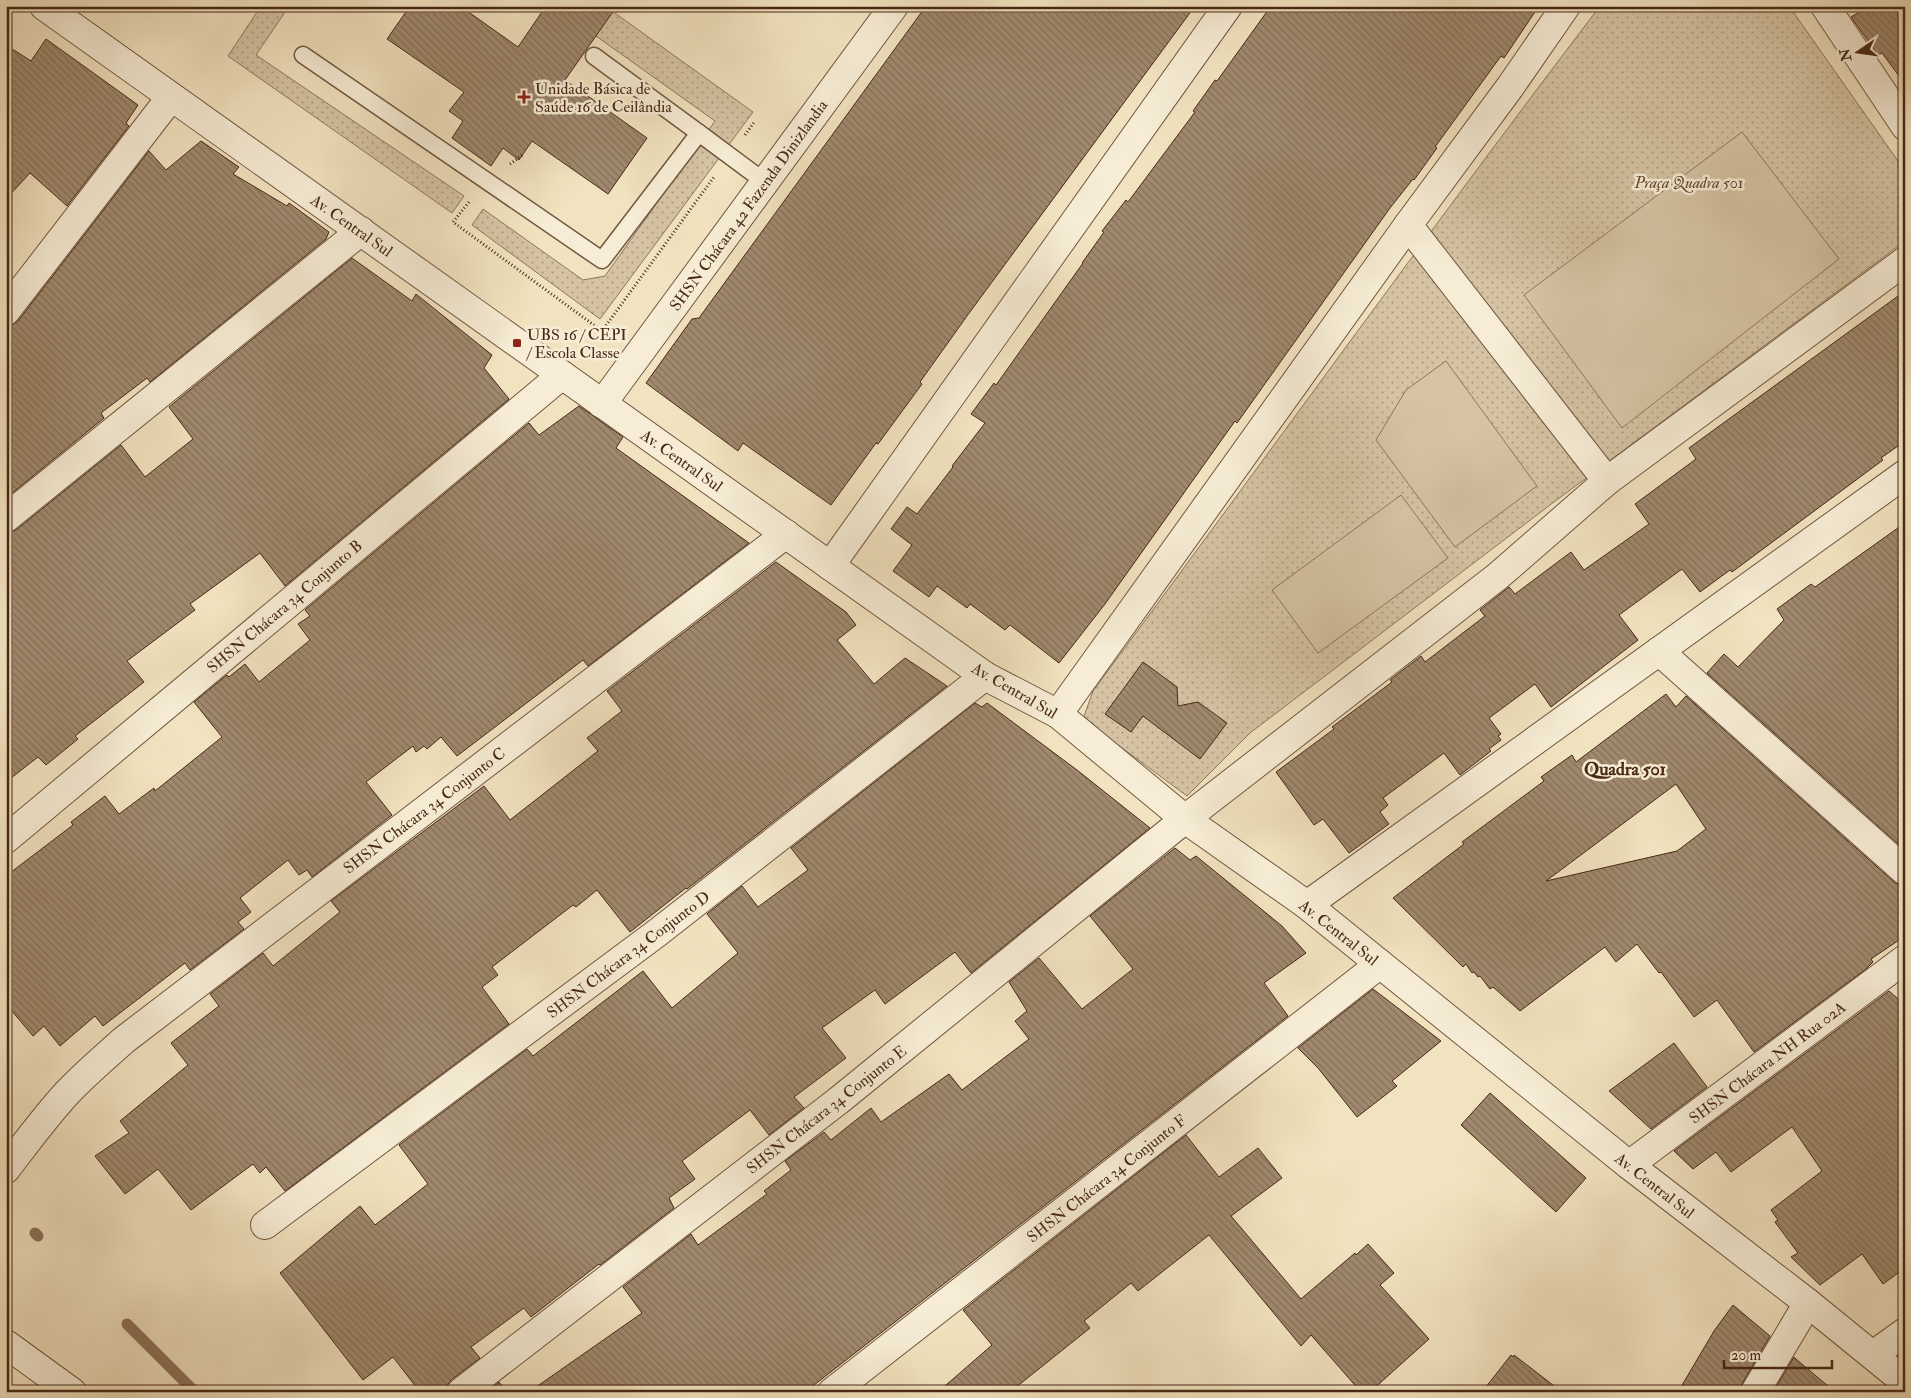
<svg xmlns="http://www.w3.org/2000/svg" width="1911" height="1398" font-family="'IM FELL Double Pica',serif">
<defs>
<pattern id="green-dots" width="8" height="8" patternUnits="userSpaceOnUse" patternTransform="scale(1.25)"><rect width="8" height="8" fill="#d5c3a3"/><path d="M2 2h.1M6 6h.1" fill="none" stroke="#af9e84" stroke-width="1.8" stroke-linecap="round"/></pattern>
<pattern id="building-back-hatch" width="6" height="6" patternUnits="userSpaceOnUse" patternTransform="scale(1.25)"><rect width="6" height="6" fill="#a0896e"/><path d="M-1 5l2 2M0 0l6 6M5-1l2 2" fill="none" stroke="#847059"/></pattern>
</defs>
<rect width="100%" height="100%" fill="#f2e3c0"/>
<filter id="stains"><feTurbulence type="fractalNoise" baseFrequency=".004" numOctaves="4"/><feColorMatrix values="0 0 0 0 .2 0 0 0 0 .09 0 0 0 0 .02 0 0 0 .5 -.17"/></filter>
<radialGradient id="worn" r=".72"><stop offset=".6" stop-color="#630" stop-opacity="0"/><stop offset="1" stop-color="#630" stop-opacity=".3"/></radialGradient>
<g fill="url(#green-dots)" stroke="#8e765c">
<polygon points="261,6 289,6 256,55 464,196 452,213 228,56"/>
<polygon points="554,6 605,6 753,112 600,319 472,225 483,209 583,280 605,276 715,121"/>
<path d="M 1600,6 L 1789,6 L 1905,171 L 1905,241 L 1554,502 L 1250,733 L 1187,796 L 1083,719 L 1093,691 C 1262,463 1428,232 1600,6 Z"/>
</g>
<g fill="#d5c3a3" stroke="#8e765c">
<polygon points="1742,132 1839,259 1622,428 1524,295"/>
<polygon points="1446,361 1537,486 1455,547 1376,440 1406,390"/>
<polygon points="1401,495 1448,558 1318,653 1272,590"/>
</g>
<g fill="none" stroke-linecap="round" stroke-linejoin="round">
<g stroke="#8b7259" stroke-width="11">
<polyline points="35,1233 38,1236"/>
<polyline points="127,1324 195,1392"/>
</g>
</g>
<g fill="url(#building-back-hatch)" stroke="#482816" fill-rule="evenodd">
<polygon points="410,6 460,6 518,47 546,6 617,6 565,80 647,138 608,194 532,141 519,160 503,148 491,166 452,138 463,121 449,111 464,92 387,39"/>
<polygon points="926,6 1195,6 967,316 920,382 922,384 878,444 876,443 831,505 743,443 738,451 646,383 692,319 699,318"/>
<polygon points="1271,6 1539,6 1504,58 1501,56 1435,147 1437,148 1414,180 1413,179 1390,208 1237,423 1235,421 1105,604 1059,663 1010,625 1005,630 970,604 967,608 937,586 929,597 893,571 912,545 891,529 907,507 917,514 953,467 952,466 985,423 971,414 994,383 996,385 1083,263 1082,263 1104,232 1102,231 1126,200 1128,202 1195,112 1193,111 1215,80 1217,81"/>
<polygon points="1870,6 1905,6 1905,84 1882,53 1878,55 1851,17"/>
<polygon points="46,39 138,105 126,123 129,126 67,206 30,173 6,199 6,45 31,61"/>
<polygon points="201,141 239,167 233,174 287,206 289,203 329,232 326,239 150,382 147,378 101,413 104,418 6,498 6,326 12,325 18,321 149,151 166,170"/>
<polygon points="352,258 412,301 416,294 492,355 484,368 509,399 285,586 260,553 190,604 195,610 127,661 144,682 75,736 78,739 46,765 38,757 6,782 6,533 16,530 121,445 145,477 193,439 169,407"/>
<polygon points="1905,291 1905,441 1881,458 1883,460 1732,572 1730,570 1700,592 1682,569 1619,615 1638,640 1551,707 1535,684 1489,718 1501,734 1498,736 1501,740 1489,749 1491,751 1460,775 1444,753 1383,798 1388,805 1380,812 1389,824 1349,853 1323,819 1314,825 1276,772 1334,729 1332,727 1392,682 1390,680 1421,656 1425,662 1485,616 1480,610 1509,587 1515,594 1571,552 1584,570 1649,524 1635,504 1696,459 1689,448"/>
<polygon points="579,406 623,437 616,448 749,543 588,666 583,660 457,756 441,737 427,749 424,746 416,752 413,746 366,782 392,815 312,877 307,870 299,875 288,860 240,898 251,912 238,922 244,929 190,970 185,963 103,1026 95,1016 60,1046 44,1026 33,1036 6,1004 6,876 73,825 71,822 105,796 119,814 154,788 155,791 222,737 194,702 227,675 229,677 245,664 259,682 310,640 298,624 310,616 305,610 529,423 539,435"/>
<polygon points="1905,523 1905,850 1707,673 1724,654 1738,667 1784,620 1777,609 1811,584 1815,587"/>
<polygon points="776,562 846,612 856,625 837,640 874,684 905,658 947,686 687,889 686,888 630,932 597,890 576,907 573,905 492,967 498,975 482,987 509,1024 285,1191 266,1167 260,1173 253,1164 191,1210 158,1169 125,1194 95,1156 129,1133 120,1121 188,1065 171,1043 219,1006 210,994 263,953 273,966 340,912 331,901 484,786 510,820 598,751 587,738 622,711 607,691"/>
<polygon points="1143,662 1177,687 1178,706 1198,702 1227,723 1200,759 1143,716 1131,732 1105,714"/>
<path d="M 1666,694 L 1676,707 L 1686,696 L 1895,883 L 1905,886 L 1905,936 L 1871,959 L 1873,962 L 1866,969 L 1754,1052 L 1717,1000 L 1694,1017 L 1661,972 L 1659,973 L 1637,944 L 1616,962 L 1605,947 L 1520,1011 L 1493,987 L 1490,989 L 1480,976 L 1478,977 L 1474,972 L 1472,973 L 1466,964 L 1463,967 L 1393,898 L 1464,844 L 1462,842 L 1544,781 L 1541,777 L 1572,755 L 1576,762 ZM 1676,784 L 1706,829 L 1677,851 L 1546,881 Z"/>
<polygon points="975,703 982,707 987,703 1077,770 1150,828 971,973 955,952 885,1004 875,990 822,1028 846,1058 794,1097 804,1108 769,1135 750,1110 682,1161 695,1179 669,1198 674,1208 600,1265 599,1264 531,1317 524,1308 471,1347 480,1358 451,1380 447,1386 446,1392 420,1392 393,1357 363,1380 280,1273 360,1206 375,1225 428,1184 399,1145 527,1049 533,1056 643,971 672,1008 738,953 707,914 742,886 758,907 808,870 791,848"/>
<polygon points="1175,848 1190,860 1196,856 1282,926 1306,953 1264,983 1288,1016 805,1392 529,1392 642,1313 623,1287 691,1234 698,1245 767,1194 764,1191 791,1170 785,1161 824,1132 831,1140 871,1108 881,1122 949,1074 962,1090 1029,1039 1015,1021 1027,1011 1009,982 1039,958 1082,1009 1133,969 1090,916"/>
<polygon points="1373,989 1441,1041 1392,1081 1397,1086 1357,1117 1318,1068 1298,1048"/>
<polygon points="1889,991 1905,1005 1905,1268 1883,1284 1862,1254 1820,1285 1791,1257 1798,1253 1775,1222 1778,1220 1771,1210 1822,1171 1792,1127 1731,1172 1716,1152 1693,1169 1674,1151"/>
<polygon points="1674,1043 1707,1087 1651,1129 1609,1091"/>
<polygon points="1490,1093 1586,1178 1556,1212 1461,1125"/>
<polygon points="1186,1135 1219,1177 1258,1148 1282,1178 1231,1216 1301,1299 1355,1253 1356,1255 1368,1244 1394,1273 1380,1285 1429,1339 1370,1392 1361,1392 1311,1335 1301,1346 1209,1235 1138,1291 1131,1283 1084,1321 1090,1328 1010,1392 938,1392 992,1345 963,1310"/>
<polygon points="1733,1305 1770,1336 1742,1384 1739,1392 1678,1392 1714,1331"/>
<polygon points="1511,1355 1513,1357 1514,1355 1562,1392 1482,1392"/>
<polygon points="1794,1357 1796,1359 1835,1392 1773,1392"/>
<polygon points="499,1382 507,1392 487,1392"/>
</g>
<g fill="none" stroke-linecap="round" stroke-linejoin="round">
<g stroke="#725740" stroke-width="19">
<g id="service">
<polyline points="303,55 602,260 699,133 765,182"/>
<polyline points="594,56 699,133"/>
</g>
</g>
<g stroke="#725740" stroke-width="30">
<g id="minor">
<polyline points="1825,6 1905,126"/>
<polyline points="1408,225 1607,481"/>
<polyline points="6,311 171,97"/>
<polyline points="602,404 894,6"/>
<polyline points="6,518 361,231"/>
<polyline points="830,566 1228,6"/>
<polyline points="1659,651 1905,871"/>
<polyline points="1058,714 1408,225 1510,87 1566,6"/>
<polyline points="6,839 562,375"/>
<polyline points="1307,905 1905,474"/>
<polyline points="1629,1165 1905,959"/>
<polyline points="265,1225 657,933 985,676"/>
<polyline points="6,1344 72,1392"/>
<polyline points="1873,1355 1905,1332"/>
<polyline points="461,1392 838,1101 1185,819 1498,576 1607,481 1905,261"/>
<polyline points="832,1392 1380,964"/>
<polyline points="1755,1392 1808,1303"/>
</g>
</g>
<g stroke="#725740" stroke-width="30">
<g id="tertiary">
<polyline points="44,6 985,676 1058,714 1185,819 1307,905 1629,1165 1808,1303 1905,1382"/>
<path d="M 6,1169 C 26,1143 45,1117 67,1093 C 85,1074 105,1057 124,1040 L 786,534"/>
</g>
</g>
<g stroke="#482816" stroke-width="3" stroke-dasharray="1 2.5" stroke-linecap="butt">
<polyline points="745,135 755,121"/>
<polyline points="510,164 524,154"/>
<polyline points="469,202 453,222 602,331 714,177"/>
</g>
<use href="#service" stroke="#f7edd6" stroke-width="16"/>
<use href="#minor" stroke="#f7edd6" stroke-width="28"/>
<use href="#tertiary" stroke="#f7edd6" stroke-width="28"/>
</g>
<g fill="#8f2418" stroke="#f7edd6" stroke-width="2">
<path d="M521.5 89.5h5v5h5v5h-5v5h-5v-5h-5v-5h5z"/>
<rect x="512" y="338" width="10" height="10" rx="2.5"/>
</g>
<g text-anchor="middle" stroke-width="5" stroke-linejoin="round" paint-order="stroke">
<g font-size="16" fill="#482816" stroke="#f7edd6" text-anchor="start">
<text x="535" y="94">Unidade Básica de<tspan x="535" dy="18">Saúde 16 de Ceilândia</tspan></text>
<text x="527" y="340">UBS 16 / CEPI<tspan x="527" dy="18">/ Escola Classe</tspan></text>
</g>
<g font-size="16" font-style="italic" fill="#644732" stroke="#f7edd6">
<text x="1689" y="188">Praça Quadra 501</text>
</g>
<g font-size="16" fill="#482816" stroke="#f7edd6">
<text transform="translate(748 205) rotate(-54)" y="6">SHSN Chácara 42 Fazenda Dinizlandia</text>
<text transform="translate(352 225) rotate(35)" y="6">Av. Central Sul</text>
<text transform="translate(682 460) rotate(35)" y="6">Av. Central Sul</text>
<text transform="translate(284 606) rotate(-40)" y="6">SHSN Chácara 34 Conjunto B</text>
<text transform="translate(1015 690) rotate(30)" y="6">Av. Central Sul</text>
<text transform="translate(424 810) rotate(-37)" y="6">SHSN Chácara 34 Conjunto C</text>
<text transform="translate(1339 932) rotate(38)" y="6">Av. Central Sul</text>
<text transform="translate(628 954) rotate(-37)" y="6">SHSN Chácara 34 Conjunto D</text>
<text transform="translate(1767 1062) rotate(-37)" y="6">SHSN Chácara NH Rua 02A</text>
<text transform="translate(826 1109) rotate(-38)" y="6">SHSN Chácara 34 Conjunto E</text>
<text transform="translate(1106 1178) rotate(-38)" y="6">SHSN Chácara 34 Conjunto F</text>
<text transform="translate(1655 1185) rotate(38)" y="6">Av. Central Sul</text>
</g>
<g font-size="18" font-weight="bold" fill="#482816" stroke="#f7edd6">
<text x="1625" y="775">Quadra 501</text>
</g>
</g>
<rect width="1911" height="1398" fill="none" stroke="#f2e3c0" stroke-width="25"/>
<rect x="8" y="8" width="1896" height="1383" fill="none" stroke="#482816" stroke-width="2.5"/>
<rect x="12" y="12" width="1886" height="1373" fill="none" stroke="#482816"/>
<g transform="translate(1858 52) rotate(257)" stroke="#f7edd6" stroke-width="4" paint-order="stroke">
<path d="M0-4L9 19L0 12L-9 19Z" fill="#482816"/>
<text y="-8" font-size="14" font-weight="bold" text-anchor="middle" fill="#482816">N</text>
</g>
<path d="M1724 1360v8h108v-8" fill="none" stroke="#482816" stroke-width="2.5"/>
<text x="1731" y="1360" font-size="15" fill="#482816" stroke="#f7edd6" stroke-width="4" paint-order="stroke">20 m</text>
<rect width="100%" height="100%" filter="url(#stains)"/>
<rect width="100%" height="100%" fill="url(#worn)"/>
</svg>
